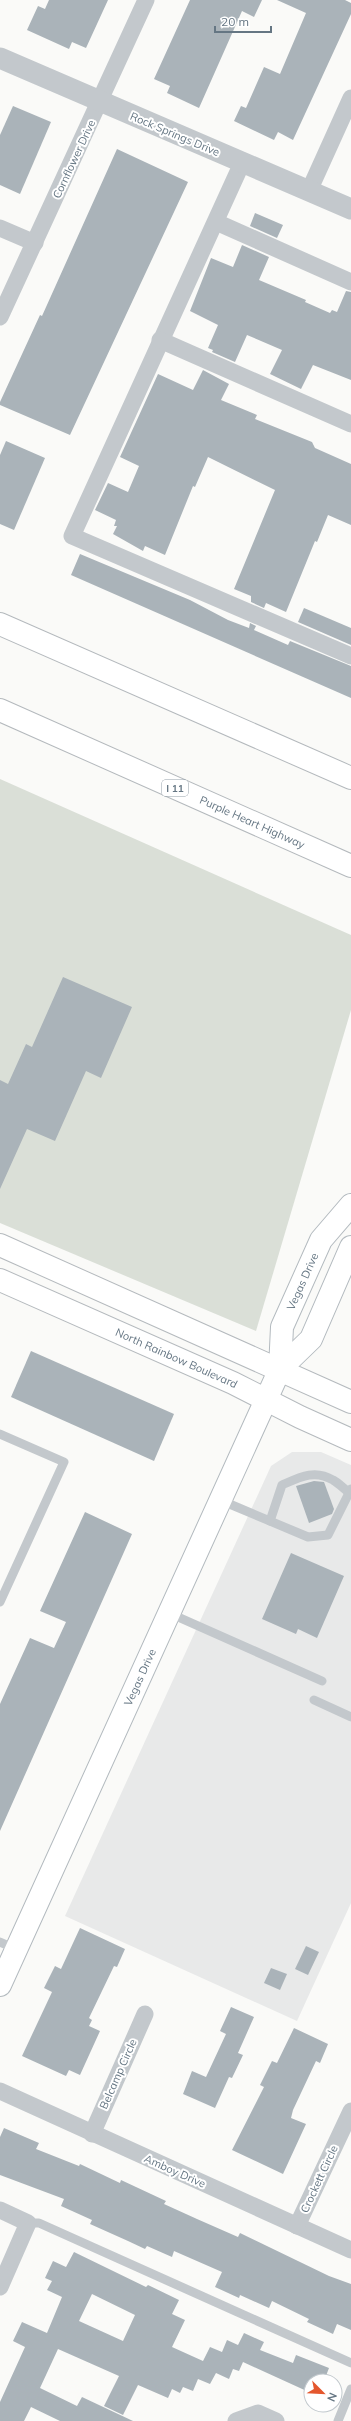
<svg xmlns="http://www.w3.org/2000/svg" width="351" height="2421" font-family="Mulish,sans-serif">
<rect width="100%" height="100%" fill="#fafaf8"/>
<polygon fill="#e8e9e9" points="292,1452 321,1452 351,1465 351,1903 297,2021 65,1916 271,1466"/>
<polygon fill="#dadfd7" points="0,779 351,935 351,1010 256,1331 0,1223"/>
<g fill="#aab3b9" fill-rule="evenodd">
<polygon points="49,0 108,0 86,48 72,42 69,49 27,30 38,6 45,9"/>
<polygon points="190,0 262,0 254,17 242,11 199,108 167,93 170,86 154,79"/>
<polygon points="277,0 345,0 351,3 351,14 293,140 278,132 274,140 234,121 241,106 246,108 264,67 280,74 306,13"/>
<polygon points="13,106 51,122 20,194 0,185 0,135"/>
<polygon points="117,149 188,182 70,435 0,405 0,402 40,315 42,316"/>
<polygon points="255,213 283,225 277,238 250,226"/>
<polygon points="242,245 269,257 259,280 306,300 305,302 330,313 332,310 337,312 346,291 351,292 351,380 313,365 301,389 270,374 282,350 247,335 235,362 212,352 213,350 208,348 218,325 190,311 211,258 233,267"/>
<polygon points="203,370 229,384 221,400 257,415 255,419 312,442 315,448 351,464 351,525 328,515 317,542 315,541 286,612 266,603 264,608 251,602 251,596 234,589 275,490 208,457 195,487 193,486 165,555 145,546 143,551 113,534 117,526 114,526 116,520 95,510 108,483 128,492 139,466 120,457 158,374 193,390"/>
<polygon points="6,441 45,458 14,530 0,524 0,455"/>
<polygon points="80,554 190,600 228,620 249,628 250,623 256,626 254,630 288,645 290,641 351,666 351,698 71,575"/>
<polygon points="304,608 351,628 351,645 298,622"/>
<polygon points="63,977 132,1007 101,1078 86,1071 55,1141 27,1129 0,1189 0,1080 8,1084 26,1044 32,1047"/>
<polygon points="31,1351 174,1414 154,1461 11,1397"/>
<polygon points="314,1481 324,1482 334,1509 332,1514 309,1523 296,1486"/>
<polygon points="85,1512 132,1534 0,1831 0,1704 30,1638 54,1648 66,1622 40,1611"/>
<polygon points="291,1553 344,1576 317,1638 298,1629 296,1634 262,1619"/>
<polygon points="80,1928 125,1949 117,1967 114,1966 89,2018 92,2020 89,2026 100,2031 80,2075 69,2070 66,2076 22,2056 52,1992 44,1988 55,1966 61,1969"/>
<polygon points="306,1946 319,1952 308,1975 295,1969"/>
<polygon points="271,1968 287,1974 280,1990 264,1983"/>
<polygon points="231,2007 254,2017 238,2053 243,2055 232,2078 229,2077 215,2108 183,2094 192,2071 206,2077 226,2034 220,2031"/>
<polygon points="294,2028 328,2044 320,2063 316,2061 293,2110 291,2118 306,2124 283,2174 232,2150 264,2087 260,2085 272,2061 277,2063"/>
<polygon points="4,2128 39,2143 36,2149 79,2166 80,2164 120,2183 121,2180 166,2201 164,2204 197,2219 238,2237 240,2233 329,2276 351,2284 351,2330 337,2324 333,2334 307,2322 309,2319 272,2301 269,2308 240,2295 239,2298 215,2287 222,2272 174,2251 172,2257 147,2246 145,2249 128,2241 90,2224 92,2220 61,2206 64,2199 0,2175 0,2137"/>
<path d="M 74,2252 L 146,2287 L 148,2285 L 179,2300 L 172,2314 L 185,2320 L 172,2347 L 203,2361 L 210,2347 L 222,2352 L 227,2340 L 238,2345 L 244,2333 L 264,2342 L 260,2350 L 293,2363 L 296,2355 L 329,2368 L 324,2381 L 311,2381 L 311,2393 L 243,2362 L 239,2371 L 233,2369 L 229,2379 L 216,2373 L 210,2384 L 198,2379 L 193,2391 L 183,2387 L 180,2393 L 172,2389 L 168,2398 L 138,2385 L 123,2415 L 104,2406 L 119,2376 L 58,2349 L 40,2388 L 77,2406 L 82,2397 L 133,2421 L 60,2421 L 31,2407 L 24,2421 L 0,2421 L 0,2402 L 25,2347 L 13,2341 L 22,2322 L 47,2333 L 62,2297 L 47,2290 L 52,2281 L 45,2278 L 53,2261 L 66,2267 ZM 92,2294 L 135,2315 L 123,2341 L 79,2321 Z"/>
</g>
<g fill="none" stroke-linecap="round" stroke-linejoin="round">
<g stroke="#b3babf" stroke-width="24">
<g id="secondary">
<path id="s1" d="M 280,1369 L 282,1327 L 321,1240 L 351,1205"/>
<path id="s2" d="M 0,1985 L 280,1369 L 311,1339 L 351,1247"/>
</g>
</g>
<g stroke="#b5babe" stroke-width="24">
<g id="primary">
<polyline points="0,1245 351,1402"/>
<path id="s3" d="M 0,1280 L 233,1383 L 300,1417 L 351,1440"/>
</g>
</g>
<g stroke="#b4b9bd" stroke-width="24">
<g id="motorway">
<polyline points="0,624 351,778"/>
<path id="s4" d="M 0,710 L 351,866"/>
</g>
</g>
<g stroke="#c3c8cc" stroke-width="9">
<polyline points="0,1434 64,1462 0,1602"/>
<polyline points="220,1500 308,1537 328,1535 351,1489"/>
<path d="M 270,1521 L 282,1485 C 300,1477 315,1469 333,1480 C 340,1484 345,1490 351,1494"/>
<polyline points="169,1613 322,1681"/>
<polyline points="314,1700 351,1717"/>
<polyline points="0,1942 16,1949"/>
<polyline points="28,2223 39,2223 351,2363"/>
<polyline points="338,2421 351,2389"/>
</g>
<g stroke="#c3c8cc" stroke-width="17">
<polyline points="242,163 72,536 351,656"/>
<polyline points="309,191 351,98"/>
<polyline points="216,222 351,282"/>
<polyline points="0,228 35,243"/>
<polyline points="0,317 146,0"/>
<polyline points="160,340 351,424"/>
<polyline points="0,2091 351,2250"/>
<polyline points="92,2134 145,2014"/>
<polyline points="0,2210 28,2223 0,2287"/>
<polyline points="297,2226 351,2111"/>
<polyline points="236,2421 258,2413 276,2421"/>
</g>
<polyline stroke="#c3c8cc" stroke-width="21" points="0,58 351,209"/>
<use href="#secondary" stroke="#fff" stroke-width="22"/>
<use href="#primary" stroke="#fff" stroke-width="22"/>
<use href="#motorway" stroke="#fff" stroke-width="22"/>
</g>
<g text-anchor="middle" stroke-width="4" stroke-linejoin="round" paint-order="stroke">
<rect fill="#fff" stroke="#939fa8" stroke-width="1" x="162" y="780" width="26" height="16" rx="3"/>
<g font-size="10" font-weight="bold" fill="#657683">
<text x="175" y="792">I 11</text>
</g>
<g font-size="11" fill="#657683" stroke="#fff">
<text transform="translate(175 134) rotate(23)" y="4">Rock Springs Drive</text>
<text transform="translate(74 159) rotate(-65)" y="4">Cornflower Drive</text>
<text dy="4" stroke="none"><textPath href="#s4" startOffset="276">Purple Heart Highway</textPath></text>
<text dy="4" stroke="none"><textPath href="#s1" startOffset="92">Vegas Drive</textPath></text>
<text dy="4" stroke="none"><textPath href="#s3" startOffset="193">North Rainbow Boulevard</textPath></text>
<text dy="4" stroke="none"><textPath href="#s2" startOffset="338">Vegas Drive</textPath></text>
<text transform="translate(118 2074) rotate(-66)" y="4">Belcamp Circle</text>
<text transform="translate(175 2171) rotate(24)" y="4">Amboy Drive</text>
<text transform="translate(319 2179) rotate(-65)" y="4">Crockett Circle</text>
</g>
</g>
<g transform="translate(323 2393) rotate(114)"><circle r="19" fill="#ffffff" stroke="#c1c8cd"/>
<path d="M0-3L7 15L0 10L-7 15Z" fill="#e4572e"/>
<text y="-6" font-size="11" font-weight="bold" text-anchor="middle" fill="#657683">N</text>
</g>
<path d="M215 26v6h56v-6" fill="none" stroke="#657683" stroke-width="2"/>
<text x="221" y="26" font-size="12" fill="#657683" stroke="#ffffff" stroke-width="3" paint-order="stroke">20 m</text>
</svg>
